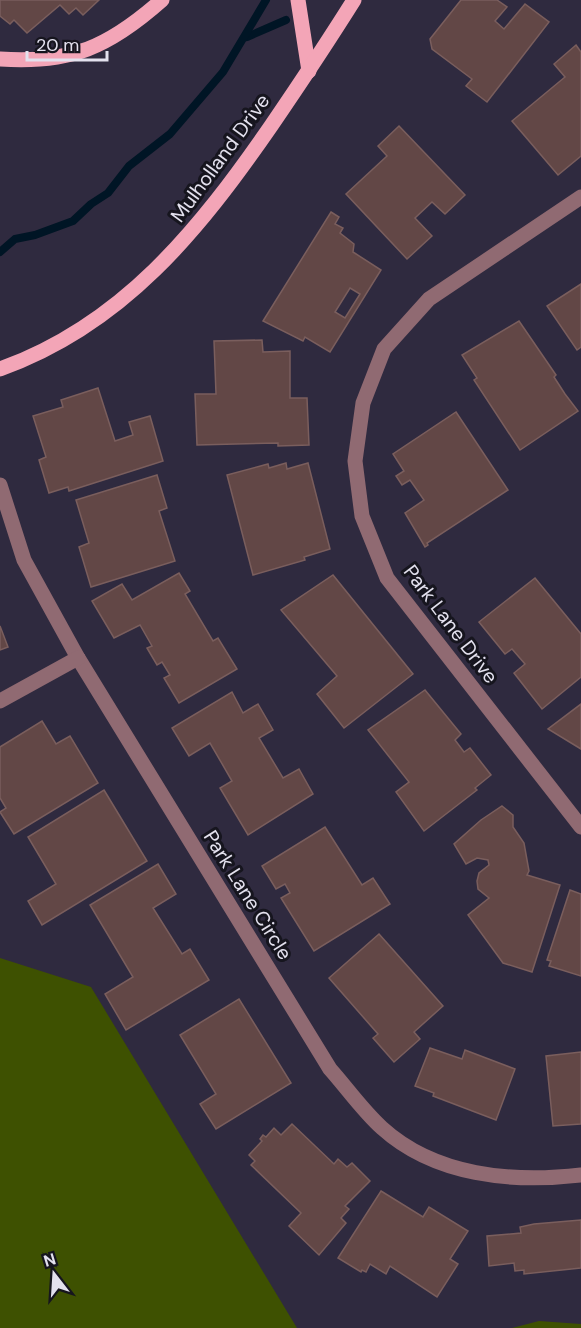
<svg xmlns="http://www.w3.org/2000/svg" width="581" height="1328" font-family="'DM Sans',sans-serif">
<rect width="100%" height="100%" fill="#2f2a3f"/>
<g fill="#3e5101">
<polygon points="0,958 91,987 297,1328 0,1328"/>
<polygon points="539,1321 581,1324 581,1328 512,1328"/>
</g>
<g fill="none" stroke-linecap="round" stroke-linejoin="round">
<g stroke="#001525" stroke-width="8">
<polyline points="247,37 286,20"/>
<polyline points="0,252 15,239 35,235 73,221 91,204 108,193 129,166 170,134 223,72 266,0"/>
</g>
</g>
<g fill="#624746" stroke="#7a5e5d" stroke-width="1.5" fill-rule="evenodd">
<polygon points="0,0 99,0 83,15 76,8 69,14 60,5 27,33 14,20 10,24 0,16"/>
<polygon points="461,0 497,0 507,7 495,21 504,29 525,4 549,22 487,102 466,86 472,79 432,49 430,39"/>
<polygon points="576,45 581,52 581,156 558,175 512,121 565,77 554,64"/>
<polygon points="399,126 465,195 445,214 432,202 415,218 432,236 407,259 346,194 387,156 378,146"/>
<path d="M 331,212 L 339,217 L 335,224 L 343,228 L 340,233 L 354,244 L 353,252 L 381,270 L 330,352 L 305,337 L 303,341 L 263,321 ZM 350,288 L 360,294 L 345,318 L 335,312 Z"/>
<polygon points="581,284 581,347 577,350 547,306"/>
<polygon points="519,321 556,375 554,377 565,394 578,411 520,450 474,380 477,378 462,355"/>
<polygon points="262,340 263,352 290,351 290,398 307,398 309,445 278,446 278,443 197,445 195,394 216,394 214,341"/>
<polygon points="98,388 115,441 133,435 129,422 150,416 163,461 69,491 68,487 49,493 39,460 46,457 33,416 63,407 61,400"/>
<polygon points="456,412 508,490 427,543 428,545 425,547 405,513 424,500 410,480 402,485 396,476 404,471 393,454"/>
<polygon points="286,463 287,469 308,463 330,549 304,557 305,560 253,575 227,475 268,464 269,468"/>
<polygon points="157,475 167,508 159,511 175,561 91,587 79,547 89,543 76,500"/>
<polygon points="179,573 190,591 185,594 213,641 218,638 237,669 179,703 164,678 170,675 162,662 157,665 147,648 152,646 140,625 114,638 92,601 122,584 132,600"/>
<polygon points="333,575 413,674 344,728 317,694 337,676 281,610"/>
<polygon points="535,578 581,634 581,677 542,709 514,673 525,664 512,649 505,654 479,622"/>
<polygon points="0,626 8,647 0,650"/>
<polygon points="425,690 461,734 455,740 464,752 470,748 491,775 475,788 477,790 424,831 396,792 409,782 368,730"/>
<polygon points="232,692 243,713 258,704 273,730 259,738 283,778 299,769 313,794 248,835 220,788 232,781 210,743 189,756 172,728"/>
<polygon points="581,704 581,749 548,729"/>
<polygon points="42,721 56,744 70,736 98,783 14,834 0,812 6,808 0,798 0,747"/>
<polygon points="104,790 147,861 42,925 28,901 56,884 28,837"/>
<polygon points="502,806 513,815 513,827 524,843 529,871 527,875 560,885 532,972 503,963 468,915 489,898 478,889 477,881 479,873 489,865 488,860 477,858 466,864 454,844 481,820"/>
<polygon points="325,827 362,885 373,878 390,904 314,951 281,898 290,893 285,884 276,889 262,866"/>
<polygon points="158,864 176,894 153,908 182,954 190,949 209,980 126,1030 105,994 133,977 90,905"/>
<polygon points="570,890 581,894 581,976 549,966 551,961 547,960"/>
<polygon points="379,934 443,1006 414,1032 420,1039 394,1062 373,1038 378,1034 329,978"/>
<polygon points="239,999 291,1083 216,1129 200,1104 216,1094 180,1035"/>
<polygon points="430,1048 462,1059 465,1050 515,1069 496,1120 433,1096 434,1093 415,1086"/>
<polygon points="581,1052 581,1124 553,1126 546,1056"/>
<polygon points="292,1124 334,1164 338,1159 347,1167 352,1163 370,1181 345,1206 349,1209 341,1218 346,1223 319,1255 289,1226 301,1213 251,1165 255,1161 249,1155 262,1141 260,1139 263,1135 266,1137 274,1128 281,1135"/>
<polygon points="381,1191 423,1217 429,1207 468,1231 450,1259 458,1264 437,1297 390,1266 386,1274 370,1264 366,1272 362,1270 361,1272 338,1258"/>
<polygon points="581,1220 581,1268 524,1274 524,1270 515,1271 514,1263 489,1266 487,1236 521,1233 520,1227 534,1224"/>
</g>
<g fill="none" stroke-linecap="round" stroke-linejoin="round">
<g stroke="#906a72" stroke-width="15">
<polyline points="581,197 429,299 384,349 363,403 355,461 362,516 387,578 581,827"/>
<path d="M 0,485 L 24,560 L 78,658 L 330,1069 C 347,1088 363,1111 382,1128 C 435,1176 512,1183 581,1175"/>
<polyline points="0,701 78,658"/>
</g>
<g stroke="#f3a5b7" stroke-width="15">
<polyline points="298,0 309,71"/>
<path d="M 0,59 C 71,64 109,47 162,0"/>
<path d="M 0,369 C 123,325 199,230 271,126 C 299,85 327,43 354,0"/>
</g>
</g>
<g text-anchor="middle" stroke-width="6" stroke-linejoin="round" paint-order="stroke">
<g font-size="20" fill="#e3e1ee" stroke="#16151e">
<text transform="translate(220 158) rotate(-54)" y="7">Mulholland Drive</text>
<text transform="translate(451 624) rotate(53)" y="7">Park Lane Drive</text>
<text transform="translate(248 895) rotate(58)" y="7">Park Lane Circle</text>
</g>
</g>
<g transform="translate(54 1274) rotate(343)" stroke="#16151e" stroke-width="4.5" paint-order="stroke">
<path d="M0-4.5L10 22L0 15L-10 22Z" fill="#e3e1ee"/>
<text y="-9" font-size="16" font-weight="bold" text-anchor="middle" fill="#e3e1ee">N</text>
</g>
<path d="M27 51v9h80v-9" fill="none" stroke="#e3e1ee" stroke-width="3"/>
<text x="36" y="51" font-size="18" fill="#e3e1ee" stroke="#16151e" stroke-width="4.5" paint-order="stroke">20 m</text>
</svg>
